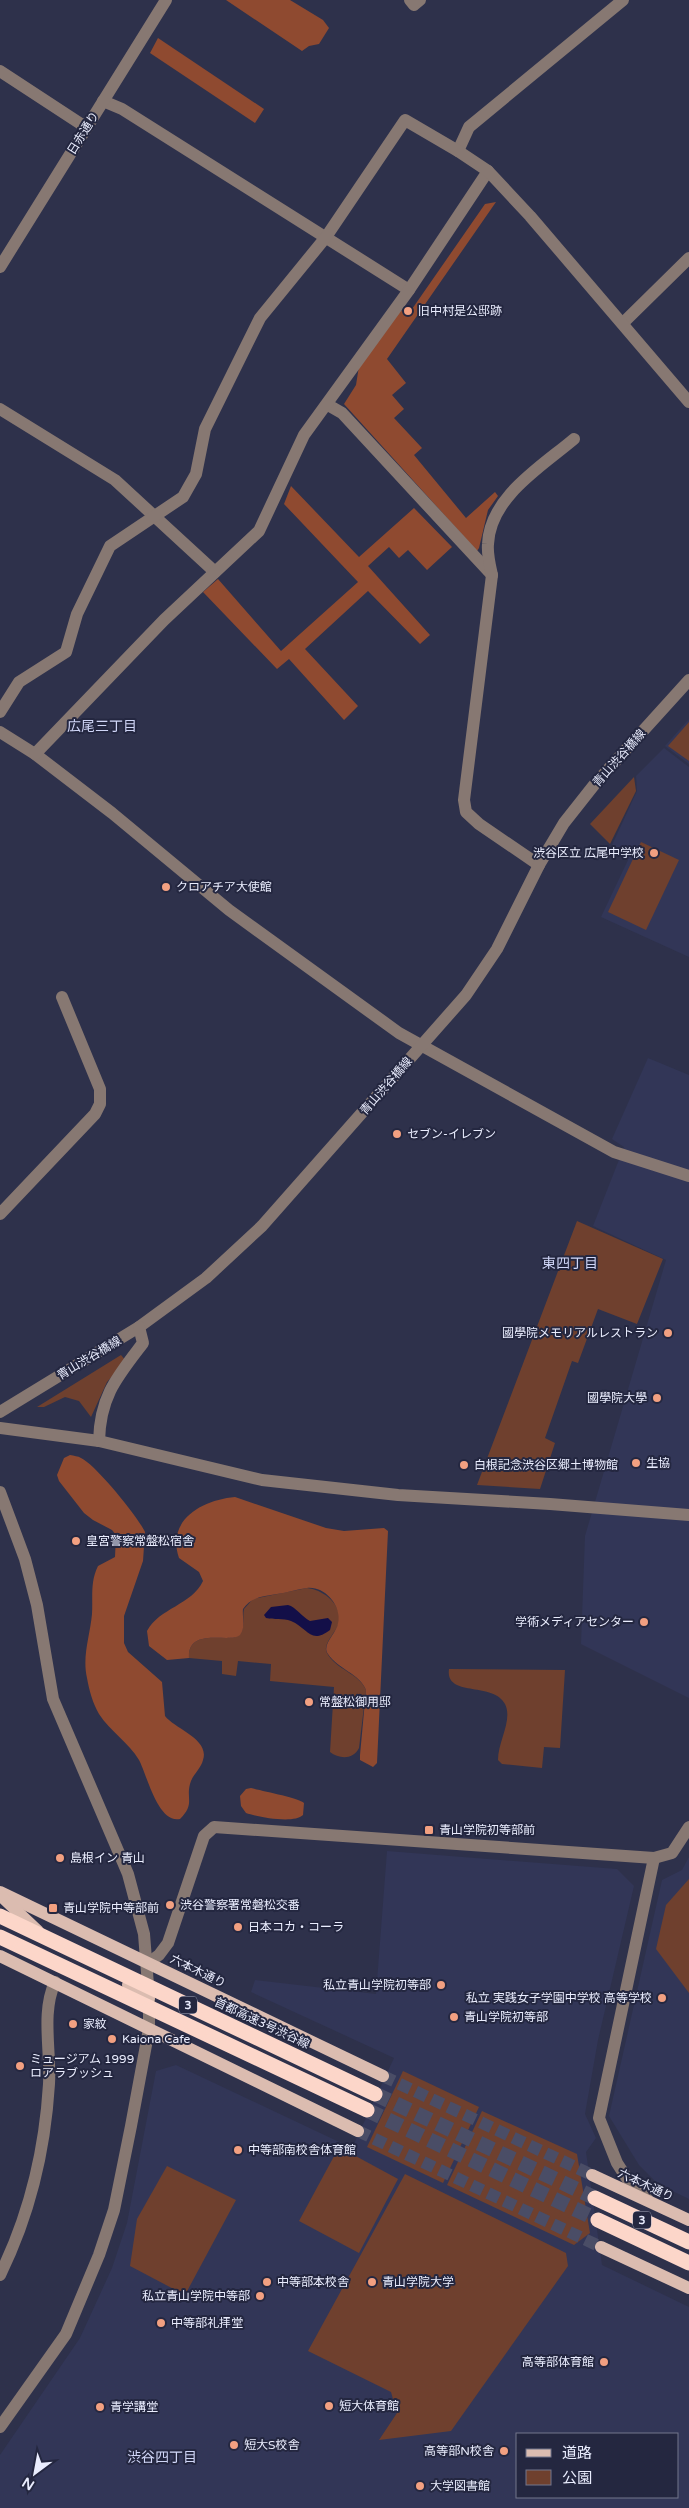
<svg xmlns="http://www.w3.org/2000/svg" width="689" height="2508" font-family="'Varela Round','Noto Sans JP',sans-serif">
<rect width="100%" height="100%" fill="#2e314b"/>
<g fill="#323657" fill-rule="evenodd">
<polygon points="689,719 689,764 665,746"/>
<polygon points="664,748 689,767 689,957 601,917 628,860 612,845 637,791 636,776"/>
<polygon points="648,1058 689,1075 689,1698 581,1644 585,1536 666,1260 593,1226 624,1147 612,1139"/>
<path d="M 387,1851 L 617,1869 L 634,1886 L 598,2040 L 585,2114 L 596,2138 L 586,2152 L 602,2265 L 689,2307 L 689,2508 L 0,2508 L 0,2455 L 80,2338 L 112,2268 L 127,2223 L 156,2071 L 176,2065 L 352,2148 L 394,2058 L 251,1992 L 255,1980 L 376,1994 ZM 518,2434 L 678,2434 L 678,2497 L 518,2497 Z"/>
<polygon points="689,1857 689,2199 658,2184 639,2165 609,2116 662,1880 682,1870"/>
</g>
<g fill="#6f402e">
<polygon points="689,722 689,761 668,746"/>
<polygon points="634,777 636,791 610,844 590,824"/>
<polygon points="641,842 679,860 646,930 608,912"/>
<polygon points="577,1221 663,1259 637,1324 598,1309 578,1363 572,1361 545,1438 555,1443 540,1489 477,1485"/>
<polygon points="121,1355 126,1361 107,1382 91,1417 79,1401 65,1397 44,1407 37,1407"/>
<path d="M 307,1588 C 324,1590 344,1605 338,1625 C 335,1633 322,1645 327,1653 C 336,1670 359,1673 366,1690 L 359,1748 C 353,1760 339,1759 330,1752 L 334,1687 L 270,1681 L 271,1664 L 238,1661 L 236,1676 L 222,1674 L 222,1661 L 189,1658 C 187,1626 231,1644 239,1635 C 246,1629 242,1617 244,1609 L 253,1599 Z"/>
<path d="M 449,1669 L 565,1670 L 560,1748 L 544,1747 L 542,1768 L 502,1764 L 498,1760 C 498,1741 513,1720 505,1704 C 493,1681 445,1698 449,1669 Z"/>
<polygon points="689,1879 689,1993 656,1949 666,1905"/>
<polygon points="403,2071 479,2107 443,2183 367,2147"/>
<polygon points="482,2111 577,2154 590,2233 574,2245 447,2185"/>
<polygon points="339,2147 398,2179 359,2253 299,2221"/>
<polygon points="167,2166 236,2200 185,2295 130,2266 137,2219"/>
<polygon points="405,2174 566,2253 568,2266 451,2431 379,2440 397,2413 391,2392 308,2351"/>
</g>
<g fill="#8f4a30">
<polygon points="226,0 290,0 323,20 329,28 319,44 309,46 302,51"/>
<polygon points="158,38 264,109 255,123 150,53"/>
<polygon points="496,202 387,359 406,383 392,395 404,409 394,418 422,448 414,455 466,518 495,492 498,496 488,510 479,548 477,551 344,404 356,385 359,366 396,310 410,312 485,204"/>
<polygon points="291,486 359,557 414,508 452,547 427,570 408,550 399,558 389,547 368,566 430,635 420,644 368,591 305,649 358,706 344,720 289,659 277,669 203,592 218,579 281,651 358,582 284,504"/>
<path d="M 70,1455 C 74,1456 78,1456 81,1458 C 95,1464 138,1517 145,1532 L 143,1561 L 124,1616 L 124,1643 L 128,1652 L 162,1682 L 165,1716 C 175,1729 210,1739 203,1760 C 201,1769 192,1775 190,1784 C 186,1799 195,1804 180,1819 C 158,1824 147,1775 139,1760 C 129,1743 110,1731 99,1714 C 93,1704 89,1690 87,1678 C 82,1656 90,1636 92,1614 C 93,1597 90,1582 98,1566 L 115,1557 L 116,1535 L 112,1530 L 93,1520 L 84,1513 L 59,1481 L 57,1475 L 64,1458 Z"/>
<path d="M 235,1497 L 326,1528 L 344,1531 L 384,1528 L 388,1531 L 377,1763 L 373,1767 L 360,1760 L 360,1755 L 366,1690 C 360,1674 338,1669 328,1654 C 321,1645 337,1633 338,1623 C 342,1606 325,1586 307,1588 C 297,1589 287,1593 277,1594 C 264,1596 251,1597 243,1609 C 242,1617 246,1628 240,1635 C 231,1644 187,1626 189,1658 L 167,1660 L 149,1646 L 147,1631 C 159,1608 192,1605 203,1581 L 199,1572 L 179,1558 C 166,1520 202,1500 235,1497 Z"/>
<path d="M 251,1788 C 261,1791 299,1798 304,1803 L 303,1815 C 294,1824 258,1817 246,1813 L 241,1806 L 240,1796 L 246,1789 Z"/>
</g>
<path fill="#130f48" d="M 288,1605 C 296,1607 302,1617 310,1621 L 328,1618 L 332,1622 L 330,1630 C 310,1645 308,1628 291,1621 C 283,1618 274,1620 266,1618 L 264,1615 L 271,1607 Z"/>
<g fill="none" stroke-linecap="round" stroke-linejoin="round">
<g stroke="#4a4d66" stroke-width="12" stroke-dasharray="12 6" stroke-linecap="butt">
<polyline points="383,2076 592,2175"/>
<polyline points="358,2131 601,2247"/>
</g>
<g stroke="#4a4d66" stroke-width="15" stroke-dasharray="15 8" stroke-linecap="butt">
<polyline points="375,2094 595,2198"/>
<polyline points="367,2110 598,2220"/>
</g>
<g stroke="#877872" stroke-width="12">
<polyline points="410,0 414,5 420,0"/>
<polyline points="0,71 87,128"/>
<polyline points="103,101 122,109 409,290 488,171"/>
<polyline points="458,151 469,127 623,0"/>
<polyline points="0,267 166,0"/>
<polyline points="623,323 689,258"/>
<polyline points="328,405 342,413 492,575"/>
<polyline points="0,409 115,480 215,572"/>
<polyline points="0,712 19,682 66,652 77,614 110,546 183,497 196,474 205,429 260,318 326,237 405,120 458,151 488,171 530,216 689,402"/>
<polyline points="0,732 35,754 112,813 229,910 399,1033 614,1152 689,1176"/>
<polyline points="35,754 164,620 259,531 304,435 409,290"/>
<path d="M 539,865 L 479,824 L 466,812 L 464,800 L 492,575 C 490,566 487,554 488,544 C 490,497 541,467 574,439"/>
<polyline points="0,1214 95,1114 100,1104 100,1089 62,997"/>
<polyline points="0,1412 139,1327 206,1278 262,1226 466,995 497,949 539,865 564,823 594,785 689,680"/>
<polyline points="0,1428 99,1441 262,1480 398,1495 550,1504 689,1515"/>
<path d="M 99,1441 C 100,1396 117,1377 143,1343 L 139,1327"/>
<polyline points="0,1492 25,1559 37,1605 53,1699 128,1874 144,1934 149,1998 149,2029 131,2126 114,2210 99,2255 66,2334 0,2427"/>
<polyline points="148,1963 159,1955 168,1943 204,1836 214,1827 654,1858 672,1853 689,1827"/>
<polyline points="648,2200 628,2180 617,2163 599,2118 654,1858"/>
<path d="M 0,2275 C 29,2216 45,2150 49,2084 C 51,2050 41,2013 55,1982"/>
</g>
<g stroke="#dbbcb0" stroke-width="12">
<polyline points="0,1892 383,2076"/>
<polyline points="2,1897 38,1931"/>
<polyline points="0,1956 358,2131"/>
<polyline points="128,1985 149,1998"/>
<polyline points="592,2175 689,2220"/>
<polyline points="601,2247 689,2288"/>
</g>
<g stroke="#fcd6c9" stroke-width="15">
<polyline points="595,2198 689,2242"/>
<polyline points="598,2220 689,2263"/>
</g>
<g stroke="#fcd6c9" stroke-width="15">
<polyline points="0,1916 375,2094"/>
<polyline points="0,1937 367,2110"/>
</g>
</g>
<g fill="#f2a081" stroke="#242740" stroke-width="2">
<circle cx="408" cy="311" r="5"/>
<circle cx="654" cy="853" r="5"/>
<circle cx="166" cy="887" r="5"/>
<circle cx="397" cy="1134" r="5"/>
<circle cx="668" cy="1333" r="5"/>
<circle cx="657" cy="1398" r="5"/>
<circle cx="636" cy="1463" r="5"/>
<circle cx="464" cy="1465" r="5"/>
<circle cx="76" cy="1541" r="5"/>
<circle cx="644" cy="1622" r="5"/>
<circle cx="309" cy="1702" r="5"/>
<rect x="424" y="1825" width="10" height="10" rx="2.5"/>
<circle cx="60" cy="1858" r="5"/>
<circle cx="170" cy="1905" r="5"/>
<rect x="48" y="1903" width="10" height="10" rx="2.5"/>
<circle cx="238" cy="1927" r="5"/>
<circle cx="441" cy="1985" r="5"/>
<circle cx="662" cy="1998" r="5"/>
<circle cx="454" cy="2017" r="5"/>
<circle cx="73" cy="2024" r="5"/>
<circle cx="112" cy="2039" r="5"/>
<circle cx="20" cy="2066" r="5"/>
<circle cx="238" cy="2150" r="5"/>
<circle cx="267" cy="2282" r="5"/>
<circle cx="372" cy="2282" r="5"/>
<circle cx="260" cy="2296" r="5"/>
<circle cx="161" cy="2323" r="5"/>
<circle cx="604" cy="2362" r="5"/>
<circle cx="329" cy="2406" r="5"/>
<circle cx="100" cy="2407" r="5"/>
<circle cx="234" cy="2445" r="5"/>
<circle cx="504" cy="2451" r="5"/>
<circle cx="420" cy="2486" r="5"/>
</g>
<g text-anchor="middle" stroke-width="4" stroke-linejoin="round" paint-order="stroke">
<g fill="#242740" stroke="#afb2c5" stroke-width="1">
<rect x="179" y="1996.5" width="18" height="17" rx="4"/>
<rect x="633" y="2211.5" width="18" height="17" rx="4"/>
</g>
<g font-size="11" font-weight="bold" fill="#eaedfe">
<text x="188" y="2009">3</text>
<text x="642" y="2224">3</text>
</g>
<g font-size="12" fill="#eaedfe" stroke="#242740">
<text transform="translate(83 133) rotate(-58)" y="4">日赤通り</text>
<text transform="translate(619 758) rotate(-48)" y="4">青山渋谷橋線</text>
<text transform="translate(386 1086) rotate(-49)" y="4">青山渋谷橋線</text>
<text transform="translate(89 1358) rotate(-31)" y="4">青山渋谷橋線</text>
<text transform="translate(198 1971) rotate(26)" y="4">六本木通り</text>
<text transform="translate(262 2023) rotate(25)" y="4">首都高速3号渋谷線</text>
<text transform="translate(646 2185) rotate(25)" y="4">六本木通り</text>
</g>
<g font-size="12" fill="#eaedfe" stroke="#242740" text-anchor="start">
<text x="418" y="315">旧中村是公邸跡</text>
<text x="644" y="857" text-anchor="end">渋谷区立 広尾中学校</text>
<text x="176" y="891">クロアチア大使館</text>
<text x="407" y="1138">セブン-イレブン</text>
<text x="658" y="1337" text-anchor="end">國學院メモリアルレストラン</text>
<text x="647" y="1402" text-anchor="end">國學院大學</text>
<text x="646" y="1467">生協</text>
<text x="474" y="1469">白根記念渋谷区郷土博物館</text>
<text x="86" y="1545">皇宮警察常盤松宿舎</text>
<text x="634" y="1626" text-anchor="end">学術メディアセンター</text>
<text x="319" y="1706">常盤松御用邸</text>
<text x="439" y="1834">青山学院初等部前</text>
<text x="70" y="1862">島根イン 青山</text>
<text x="180" y="1909">渋谷警察署常磐松交番</text>
<text x="63" y="1912">青山学院中等部前</text>
<text x="248" y="1931">日本コカ・コーラ</text>
<text x="431" y="1989" text-anchor="end">私立青山学院初等部</text>
<text x="652" y="2002" text-anchor="end">私立 実践女子学園中学校 高等学校</text>
<text x="464" y="2021">青山学院初等部</text>
<text x="83" y="2028">家紋</text>
<text x="122" y="2043">Kaiona Cafe</text>
<text x="30" y="2063">ミュージアム 1999<tspan x="30" dy="14">ロアラブッシュ</tspan></text>
<text x="248" y="2154">中等部南校舎体育館</text>
<text x="277" y="2286">中等部本校舎</text>
<text x="382" y="2286">青山学院大学</text>
<text x="250" y="2300" text-anchor="end">私立青山学院中等部</text>
<text x="171" y="2327">中等部礼拝堂</text>
<text x="594" y="2366" text-anchor="end">高等部体育館</text>
<text x="339" y="2410">短大体育館</text>
<text x="110" y="2411">青学講堂</text>
<text x="244" y="2449">短大S校舎</text>
<text x="494" y="2455" text-anchor="end">高等部N校舎</text>
<text x="430" y="2490">大学図書館</text>
</g>
<g font-size="14" fill="#d0d6f7" stroke="#242740">
<text x="102" y="731">広尾三丁目</text>
<text x="570" y="1268">東四丁目</text>
<text x="162" y="2462">渋谷四丁目</text>
</g>
</g>
<rect x="516" y="2433" width="162" height="65" fill="#242740" stroke="#73768c"/>
<rect x="526" y="2449" width="25" height="8" fill="#dbbcb0" stroke="#73768c"/>
<text x="562" y="2458" font-size="15" fill="#eaedfe">道路</text>
<rect x="526" y="2470" width="25" height="15" fill="#6f402e" stroke="#73768c"/>
<text x="562" y="2483" font-size="15" fill="#eaedfe">公園</text>
<g transform="translate(35 2473) rotate(212)" stroke="#242740" stroke-width="4" paint-order="stroke">
<path d="M0-4L9 19L0 12L-9 19Z" fill="#eaedfe"/>
<text y="-8" font-size="14" font-weight="bold" text-anchor="middle" fill="#eaedfe">N</text>
</g>
</svg>
